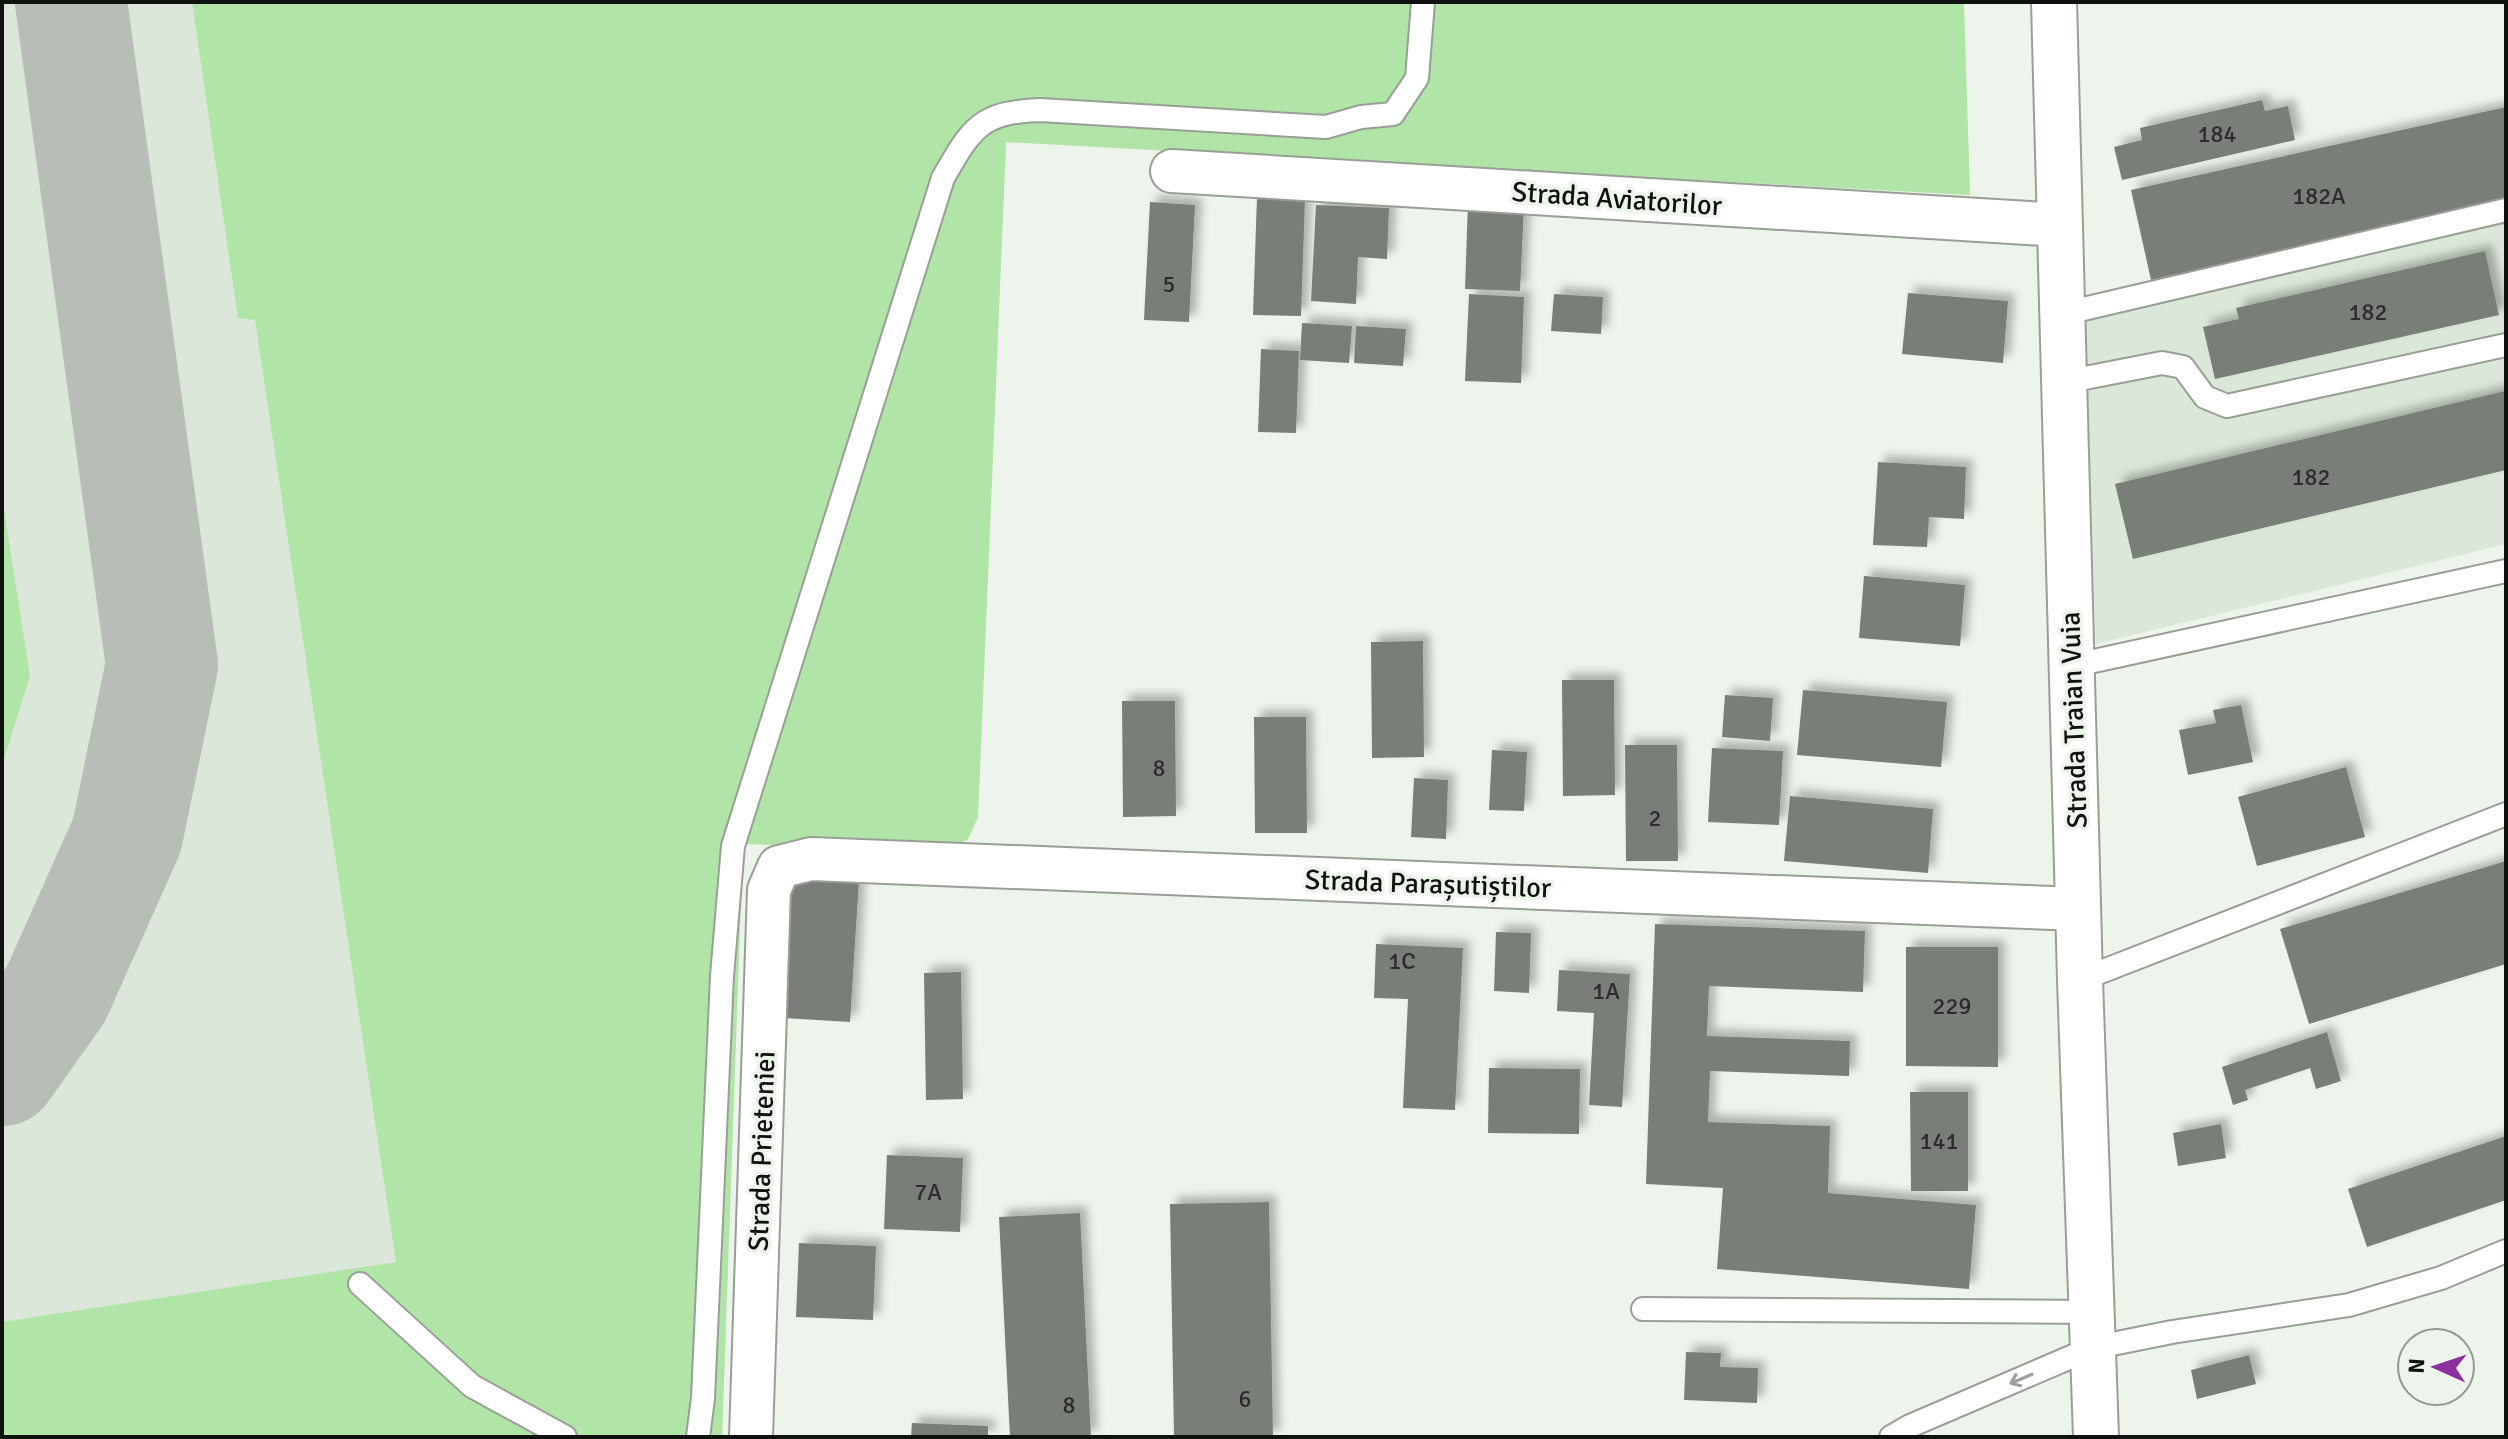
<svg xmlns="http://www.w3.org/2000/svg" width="2508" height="1439" font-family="Signika,sans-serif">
<defs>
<filter id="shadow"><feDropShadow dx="7" dy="-7" stdDeviation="4" flood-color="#0004"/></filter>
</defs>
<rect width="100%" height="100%" fill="#edf4eb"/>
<g fill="#dbe7d9">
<polygon points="2,2 1963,2 1970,195 1006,142 978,817 968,839 949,849 743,844 722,1437 2,1437"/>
<polygon points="2506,212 2506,544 2096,644 2084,309"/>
</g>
<g fill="#b1e4a7">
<polygon points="192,2 1964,2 1970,195 1006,142 978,817 968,839 949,849 743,844 722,1437 2,1437 2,1322 396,1262 255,320 238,318"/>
<polygon points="2,497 30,676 2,765"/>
</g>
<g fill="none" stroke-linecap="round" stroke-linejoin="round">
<polyline stroke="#b8beb7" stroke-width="112" points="2,1070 56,994 127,835 162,665 71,2"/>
</g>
<g fill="#797f78" filter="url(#shadow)">
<polygon points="2262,100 2265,111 2288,106 2295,140 2122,180 2114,147 2142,140 2140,128"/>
<polygon points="2506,107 2506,201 2151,280 2131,190"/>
<polygon points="1257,197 1305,199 1301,316 1253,315"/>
<polygon points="1150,202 1195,205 1189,322 1144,320"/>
<polygon points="1468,203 1524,205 1520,291 1465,289"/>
<polygon points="1316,205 1389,208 1387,259 1358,257 1356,304 1311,301"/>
<polygon points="2485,251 2499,315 2215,379 2203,327 2239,319 2236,308"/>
<polygon points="1908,293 2008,301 2003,363 1902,354"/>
<polygon points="1469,294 1524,297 1521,383 1465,381"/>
<polygon points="1554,294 1603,297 1601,334 1551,331"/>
<polygon points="1302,323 1352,326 1349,363 1300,360"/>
<polygon points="1356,326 1406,329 1403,366 1354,363"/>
<polygon points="1261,349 1299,351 1296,433 1258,432"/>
<polygon points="2505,391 2506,470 2133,559 2115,484"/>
<polygon points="1878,462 1966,467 1964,519 1929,517 1927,547 1873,545"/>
<polygon points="1864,576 1965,585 1960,646 1859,638"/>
<polygon points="1423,641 1424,757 1372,758 1371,642"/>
<polygon points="1562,680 1614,680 1615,795 1563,796"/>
<polygon points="1803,690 1947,702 1941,767 1797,755"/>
<polygon points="1725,695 1773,698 1770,741 1722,737"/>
<polygon points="1122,701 1175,701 1176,816 1123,817"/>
<polygon points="2241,705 2253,762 2188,775 2179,730 2216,723 2213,710"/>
<polygon points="1254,717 1306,717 1307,833 1255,833"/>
<polygon points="1625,745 1677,745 1678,861 1626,861"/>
<polygon points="1712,748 1783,751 1779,825 1708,822"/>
<polygon points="1492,750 1527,752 1524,811 1489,810"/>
<polygon points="2346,767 2365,837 2257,866 2238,797"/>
<polygon points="1414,778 1448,780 1446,839 1411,837"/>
<polygon points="1790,796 1933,809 1928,873 1784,861"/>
<polygon points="2506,861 2506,964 2309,1024 2280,929"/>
<polygon points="792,877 859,880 850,1022 784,1018"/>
<polygon points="1655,924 1865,931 1863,992 1709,986 1707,1036 1850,1041 1849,1076 1710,1071 1708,1122 1830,1126 1828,1193 1976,1205 1969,1289 1717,1269 1723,1188 1646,1184"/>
<polygon points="1496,932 1531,933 1529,993 1494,991"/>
<polygon points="1376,944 1463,948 1455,1110 1403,1108 1408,999 1374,998"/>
<polygon points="1906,947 1998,947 1998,1067 1906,1066"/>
<polygon points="1559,970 1630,974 1622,1107 1589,1105 1594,1013 1557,1011"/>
<polygon points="961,972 963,1099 926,1100 924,973"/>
<polygon points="2327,1032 2341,1081 2316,1089 2310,1068 2245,1090 2248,1100 2233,1105 2222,1067"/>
<polygon points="1489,1068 1580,1069 1579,1134 1488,1133"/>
<polygon points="1910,1092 1968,1092 1968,1191 1911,1191"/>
<polygon points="2221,1124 2226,1158 2178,1166 2173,1133"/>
<polygon points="2506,1136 2506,1200 2367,1247 2348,1189"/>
<polygon points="887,1155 963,1158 960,1232 884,1229"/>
<polygon points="1269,1202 1273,1437 1174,1437 1170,1204"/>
<polygon points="1080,1213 1091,1437 1010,1437 999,1217"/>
<polygon points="799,1243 876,1246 873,1320 796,1317"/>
<polygon points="1686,1352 1721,1353 1720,1367 1758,1368 1757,1403 1684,1400"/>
<polygon points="2249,1355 2256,1384 2197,1399 2191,1370"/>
<polygon points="912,1423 988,1426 988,1437 911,1437"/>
</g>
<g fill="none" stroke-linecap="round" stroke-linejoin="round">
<g stroke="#999f97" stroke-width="26">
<g id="lane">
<polyline points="2062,314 2506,210"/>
<polyline points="2064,382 2162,363 2183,367 2205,397 2227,406 2506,345"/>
<polyline points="2071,666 2506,571"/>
<polyline points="2080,980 2506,814"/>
<polyline points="360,1284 472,1386 565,1437"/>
<polyline points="1643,1309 2091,1312"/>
<path d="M 698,1437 L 703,1398 L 722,976 L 733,846 L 943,178 C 971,129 980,112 1040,110 L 1326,127 L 1361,117 L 1393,114 L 1417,78 L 1423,2"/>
<polyline points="1891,1437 1910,1426 2092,1348 2172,1332 2349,1305 2441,1278 2506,1251"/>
</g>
</g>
<g stroke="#999f97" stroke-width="46">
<g id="street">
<polyline points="1172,171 2061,225"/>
<polyline points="751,1437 769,890 779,867 811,859 2079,909"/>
</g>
</g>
<g stroke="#999f97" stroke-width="48">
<polyline id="primary" points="2054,2 2080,980 2096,1437"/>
</g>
<use href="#lane" stroke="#fff" stroke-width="22"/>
<use href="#street" stroke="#fff" stroke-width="42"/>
<use href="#primary" stroke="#fff" stroke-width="44"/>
</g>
<defs><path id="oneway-shaft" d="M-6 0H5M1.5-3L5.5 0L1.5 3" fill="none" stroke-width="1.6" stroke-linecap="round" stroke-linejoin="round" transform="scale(2)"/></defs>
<use stroke="#9fa09f" href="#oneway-shaft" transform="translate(2021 1379) rotate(157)"/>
<g text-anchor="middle" stroke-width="7" stroke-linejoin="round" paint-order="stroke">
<g font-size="24" fill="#2a2d29">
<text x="2217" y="142">184</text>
<text x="2319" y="204">182A</text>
<text x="1169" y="292">5</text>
<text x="2368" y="320">182</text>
<text x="2311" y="485">182</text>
<text x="1159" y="776">8</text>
<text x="1655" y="826">2</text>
<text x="1402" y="969">1C</text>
<text x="1606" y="999">1A</text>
<text x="1952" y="1014">229</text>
<text x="1939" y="1149">141</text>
<text x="928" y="1200">7A</text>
<text x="1245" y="1407">6</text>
<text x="1069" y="1413">8</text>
</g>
<g font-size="28" fill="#0f120f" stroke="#edf4eb">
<text transform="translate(1617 198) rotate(4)" y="10">Strada Aviatorilor</text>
<text transform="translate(2073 720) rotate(-92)" y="10">Strada Traian Vuia</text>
<text transform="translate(1428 883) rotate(2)" y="10">Strada Parașutiștilor</text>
<text transform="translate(761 1151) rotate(-88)" y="10">Strada Prieteniei</text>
</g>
</g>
<rect width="2508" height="1439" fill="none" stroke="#0f120f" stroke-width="8"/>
<g transform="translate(2436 1367) rotate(273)"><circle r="38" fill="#edf4eb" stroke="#949a93" stroke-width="2"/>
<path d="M0-6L14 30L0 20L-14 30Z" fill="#8a319d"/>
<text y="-12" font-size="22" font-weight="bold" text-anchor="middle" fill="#0f120f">N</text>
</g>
</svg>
